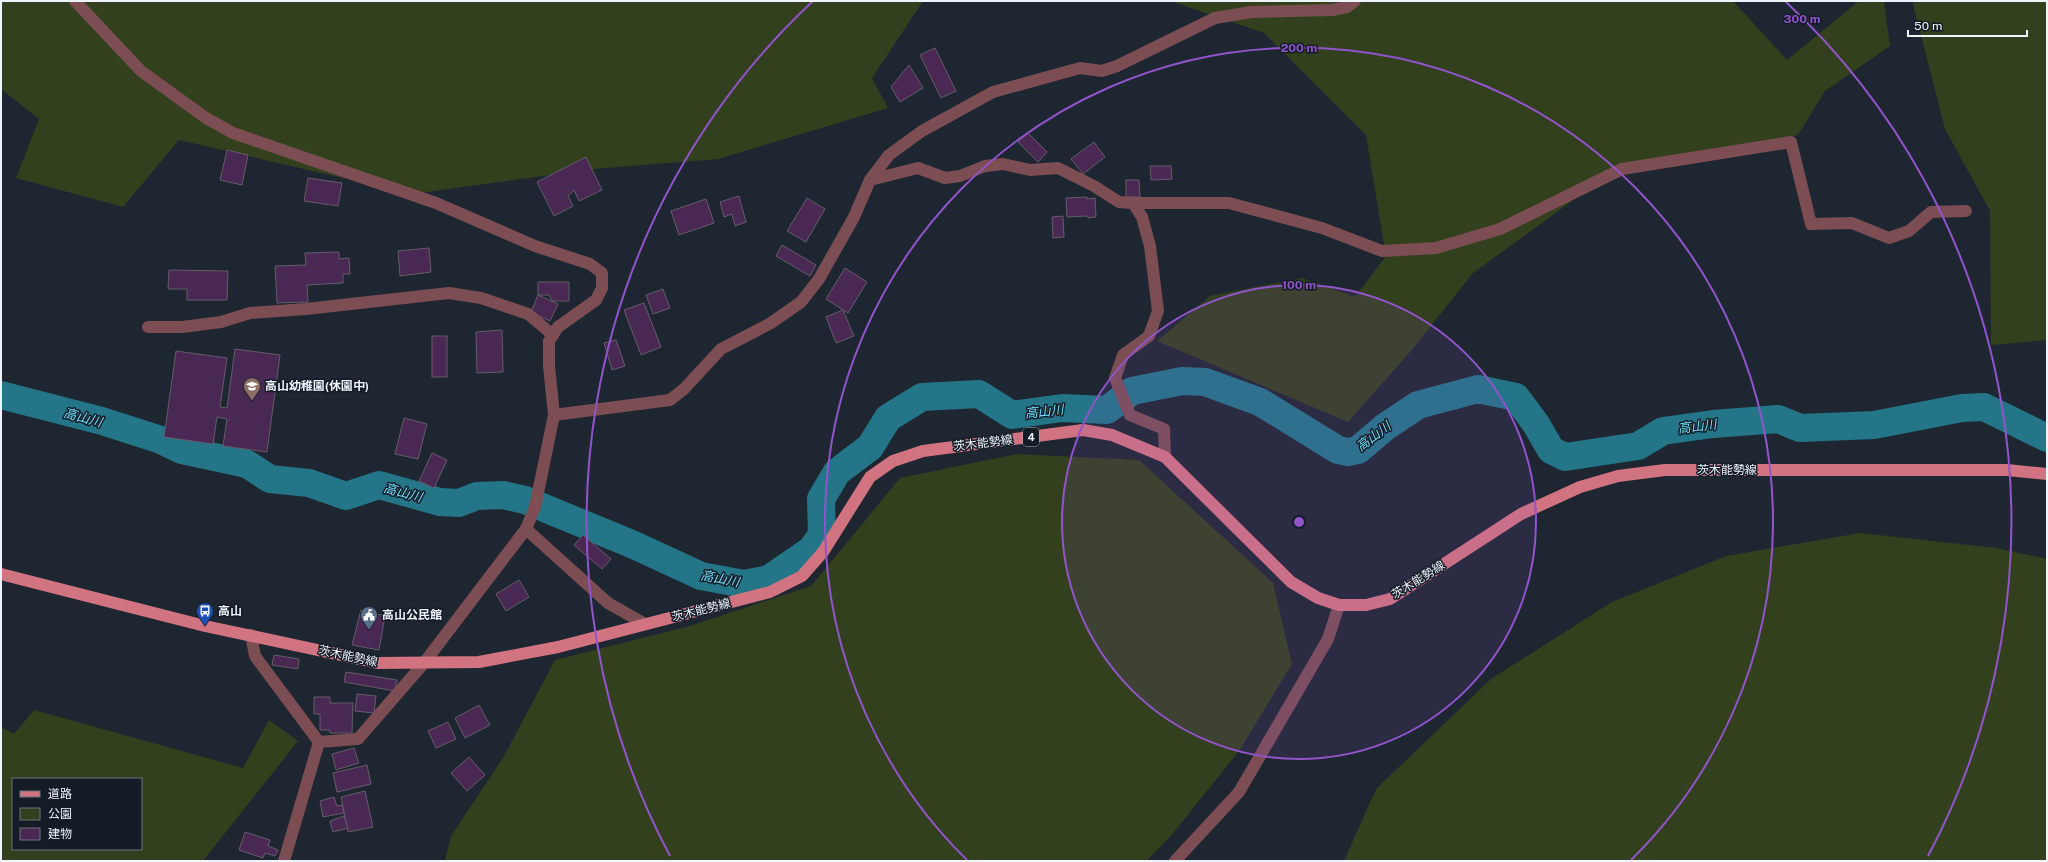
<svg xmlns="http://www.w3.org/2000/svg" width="2048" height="862" font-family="'Public Sans','Noto Sans JP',sans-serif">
<rect width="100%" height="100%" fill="#1d2631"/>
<g fill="#32401e" fill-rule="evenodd">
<polygon points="1,1 923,1 872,78 888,108 718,159 594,169 412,194 179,140 123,207 16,178 39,119 1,89"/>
<polygon points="1170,1 1733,1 1787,60 1859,1 1884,1 1890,46 1825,91 1798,135 1608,175 1473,273 1411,351 1348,422 1157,341 1210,296 1302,278 1355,297 1386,256 1366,135 1264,33"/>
<polygon points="1914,1 2047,1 2047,340 1991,345 1990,211 1945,129 1913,4"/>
<polygon points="1017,454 1139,460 1273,583 1292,664 1239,751 1170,837 1146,861 445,861 451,836 503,758 555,660 690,626 811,586 900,478"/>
<polygon points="1860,533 1996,548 2047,559 2047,861 1344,861 1376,789 1491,679 1612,602 1726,556"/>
<path d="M 34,710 L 243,768 L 269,720 L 298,741 L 203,861 L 1,861 L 1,727 L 14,734 ZM 13,779 L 141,779 L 141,849 L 13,849 Z"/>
</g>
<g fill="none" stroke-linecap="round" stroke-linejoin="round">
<polyline stroke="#237587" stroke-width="28" points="1,395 102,421 161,440 182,450 247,464 270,479 309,483 346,496 379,485 440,502 459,503 477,496 503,495 525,500 634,545 701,576 744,584 769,579 811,550 822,535 821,499 837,472 870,447 888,418 922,397 979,394 1012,415 1062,408 1107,410 1132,391 1182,381 1205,382 1260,402 1338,450 1348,452 1358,450 1385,427 1418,405 1478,389 1516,397 1536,424 1551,450 1565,457 1638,446 1663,431 1713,424 1778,419 1800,428 1874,425 1962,408 1984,407 2047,438"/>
</g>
<g fill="#492953" stroke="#665c69">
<polygon points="935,48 956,91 941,98 920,55"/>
<polygon points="909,65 923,88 900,102 891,87"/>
<polygon points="1028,133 1047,152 1038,162 1018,142"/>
<polygon points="1094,142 1105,157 1083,174 1071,159"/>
<polygon points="227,150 248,155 242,185 220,180"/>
<polygon points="586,157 602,190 579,201 574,190 568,196 573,206 554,216 537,182"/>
<polygon points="1150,166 1171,166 1172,179 1151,180"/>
<polygon points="308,178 342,183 338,206 304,201"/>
<polygon points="1126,180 1139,180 1140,197 1126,197"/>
<polygon points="739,196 746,222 735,226 732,214 724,217 720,202"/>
<polygon points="1087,197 1087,199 1095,198 1096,217 1088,218 1088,216 1067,217 1066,198"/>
<polygon points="807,198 825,209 806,242 787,231"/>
<polygon points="706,199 714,223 679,235 671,211"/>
<polygon points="1063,216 1064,237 1053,238 1052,217"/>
<polygon points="782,245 816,265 810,276 776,256"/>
<polygon points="429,248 431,272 400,276 398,251"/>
<polygon points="339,252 339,259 349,258 350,274 343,274 343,283 307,285 308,302 277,303 275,266 306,265 305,253"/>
<polygon points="845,268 867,282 848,313 826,299"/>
<polygon points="169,270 228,271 227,300 187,300 187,289 168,289"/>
<polygon points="538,282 569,282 569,301 552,301 549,295 538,295"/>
<polygon points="663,289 670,308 653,314 646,295"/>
<polygon points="538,295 558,304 550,321 531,312"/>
<polygon points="644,303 661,347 641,355 624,310"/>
<polygon points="843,310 854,336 836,343 826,317"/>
<polygon points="502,330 503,372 477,373 476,332"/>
<rect x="432" y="336" width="15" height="41"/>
<polygon points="616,340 625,366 612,370 604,343"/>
<polygon points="235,349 280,355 267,452 223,446 227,419 217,417 213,444 164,437 176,351 227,358 220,407 227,408"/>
<polygon points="404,418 427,424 418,459 395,454"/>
<polygon points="432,453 447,460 434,488 419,481"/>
<polygon points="583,535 611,559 602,569 574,545"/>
<polygon points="519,580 529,597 506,611 496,594"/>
<polygon points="361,610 385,616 379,650 352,645"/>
<polygon points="274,655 299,659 298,669 272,665"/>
<polygon points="346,672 397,680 395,691 344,682"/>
<polygon points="357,694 376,696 374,713 355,711"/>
<polygon points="314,697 330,697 330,703 353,703 352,733 330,733 329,730 320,730 320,714 314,714"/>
<polygon points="479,705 490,725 465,738 455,718"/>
<polygon points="448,722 456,739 436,748 428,731"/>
<polygon points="354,748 359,763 336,770 332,754"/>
<polygon points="469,757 485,775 467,791 451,773"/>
<polygon points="367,765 371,784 337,792 333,773"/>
<polygon points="365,791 373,827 348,832 341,797"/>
<polygon points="334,797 337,806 342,805 344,813 323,817 320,801"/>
<polygon points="344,816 348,828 333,832 330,821"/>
<polygon points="245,832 270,840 268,846 278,850 275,856 265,853 263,858 239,850"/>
</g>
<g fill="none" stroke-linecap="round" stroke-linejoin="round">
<g stroke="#7c4e54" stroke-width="12">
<polyline points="75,1 141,71 206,118 233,133 436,203 535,246 590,264 602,273 602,288 596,300 558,327 549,341 549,366 554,415 535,507 526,529 424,663 358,739 319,742"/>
<polyline points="870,180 918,168 945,178 960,176 985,166 1003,164 1030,170 1058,168 1094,186 1119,202 1133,203 1142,217 1150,246 1158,311 1149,336 1123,355 1115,378 1130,415 1164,429 1165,457"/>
<polyline points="1133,203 1229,203 1322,228 1382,251 1436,248 1500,229 1622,169 1791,142 1811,224 1852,223 1889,238 1909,231 1931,212 1966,211"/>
<polyline points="148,327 182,327 221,322 250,313 306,309 449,293 481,298 528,314 553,335"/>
<polyline points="554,415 670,400 684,389 721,349 771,323 801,302 819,279 854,217 870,180 889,155 922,131 993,92 1080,68 1102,71 1117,66 1215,18 1251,12 1332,10 1347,7 1355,1"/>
<polyline points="526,529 608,603 645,624"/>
<polyline points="251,635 255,656 319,742 284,861"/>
<polyline points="1175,861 1239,792 1328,639 1339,605"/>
</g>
<polyline stroke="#d27381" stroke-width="12" points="1,574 205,626 378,663 479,662 558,647 770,592 802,576 823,552 870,477 893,461 923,451 1083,430 1112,435 1165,457 1291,582 1318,598 1339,605 1366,605 1390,599 1521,514 1580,487 1618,476 1665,470 2007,470 2047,474"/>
</g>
<circle cx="1299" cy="522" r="237" fill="#9254cb" fill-opacity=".12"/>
<g fill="none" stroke="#9254cb" stroke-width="2">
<circle cx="1299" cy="522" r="237"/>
<path d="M967 860A474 474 0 1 1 1631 860"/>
<path d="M670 856A712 712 0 0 1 813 1M1785 1A712 712 0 0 1 1928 856"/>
</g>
<defs>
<g id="school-pin" transform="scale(0.9)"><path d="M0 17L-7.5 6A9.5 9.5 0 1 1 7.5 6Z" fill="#8d6e63" stroke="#141c27"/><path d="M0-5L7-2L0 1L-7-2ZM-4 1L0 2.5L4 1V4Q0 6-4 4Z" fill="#fff"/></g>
<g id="bus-pin" transform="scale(0.9)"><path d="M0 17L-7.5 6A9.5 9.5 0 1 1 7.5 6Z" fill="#1a4fb4" stroke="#141c27"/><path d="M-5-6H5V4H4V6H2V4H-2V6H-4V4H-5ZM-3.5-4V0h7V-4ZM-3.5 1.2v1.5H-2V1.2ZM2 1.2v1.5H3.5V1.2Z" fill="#fff"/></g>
<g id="civic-pin" transform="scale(0.9)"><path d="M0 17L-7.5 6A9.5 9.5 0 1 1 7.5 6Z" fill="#5c6f8a" stroke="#141c27"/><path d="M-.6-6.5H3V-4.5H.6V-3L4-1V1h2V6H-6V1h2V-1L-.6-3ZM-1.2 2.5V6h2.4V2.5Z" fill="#fff"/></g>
</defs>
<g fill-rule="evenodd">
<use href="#school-pin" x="252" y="386"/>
<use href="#bus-pin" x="205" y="611"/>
<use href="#civic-pin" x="369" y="615"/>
</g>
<g text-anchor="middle" stroke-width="3" stroke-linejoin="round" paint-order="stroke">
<rect fill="#141c27" stroke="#adb3bb" stroke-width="1" x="1023" y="428" width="16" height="18" rx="3"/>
<g font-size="11" font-weight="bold" fill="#eef4fb">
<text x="1031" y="441">4</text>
</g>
<g font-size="12" font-weight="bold" fill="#eef4fb" stroke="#141c27" text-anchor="start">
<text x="265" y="390">高山幼稚園(休園中)</text>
<text x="218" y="615">高山</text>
<text x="382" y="619">高山公民館</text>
</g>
<g font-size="12" fill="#eef4fb" stroke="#141c27">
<text transform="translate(983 443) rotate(-7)" y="4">茨木能勢線</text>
<text x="1727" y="474">茨木能勢線</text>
<text transform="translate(1418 580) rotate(-32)" y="4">茨木能勢線</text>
<text transform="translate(701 610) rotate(-14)" y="4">茨木能勢線</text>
<text transform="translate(348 656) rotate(12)" y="4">茨木能勢線</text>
</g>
<g font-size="13" font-style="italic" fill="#6bdffa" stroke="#141c27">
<text transform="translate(1044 411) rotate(-6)" y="5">高山川</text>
<text transform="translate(83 417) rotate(15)" y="5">高山川</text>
<text transform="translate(1697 426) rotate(-7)" y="5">高山川</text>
<text transform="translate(1373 436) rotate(-37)" y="5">高山川</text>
<text transform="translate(403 492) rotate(15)" y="5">高山川</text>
<text transform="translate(720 578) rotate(11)" y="5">高山川</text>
</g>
</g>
<circle cx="1299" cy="522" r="6" fill="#9254cb" stroke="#141c27" stroke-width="2"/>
<g font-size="12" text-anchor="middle" font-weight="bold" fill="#9254cb" stroke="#141c27" stroke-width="3" stroke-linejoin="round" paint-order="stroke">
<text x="1802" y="23">300 m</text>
<text x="1299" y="52">200 m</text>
<text x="1299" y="289">100 m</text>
</g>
<rect width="2048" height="862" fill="none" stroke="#eef4fb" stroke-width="4"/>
<rect x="12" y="778" width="130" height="72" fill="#141c27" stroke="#6b727c"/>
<rect x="20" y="791" width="20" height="6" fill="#d27381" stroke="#6b727c"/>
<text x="48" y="798" font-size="12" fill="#eef4fb">道路</text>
<rect x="20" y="808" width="20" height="12" fill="#32401e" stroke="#6b727c"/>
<text x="48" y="818" font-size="12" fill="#eef4fb">公園</text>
<rect x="20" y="828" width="20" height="12" fill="#492953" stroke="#6b727c"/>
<text x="48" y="838" font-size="12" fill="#eef4fb">建物</text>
<path d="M1908 30v6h119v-6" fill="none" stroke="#eef4fb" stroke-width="2"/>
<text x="1914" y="30" font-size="12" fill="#eef4fb" stroke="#141c27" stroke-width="3" paint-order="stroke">50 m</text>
</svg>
